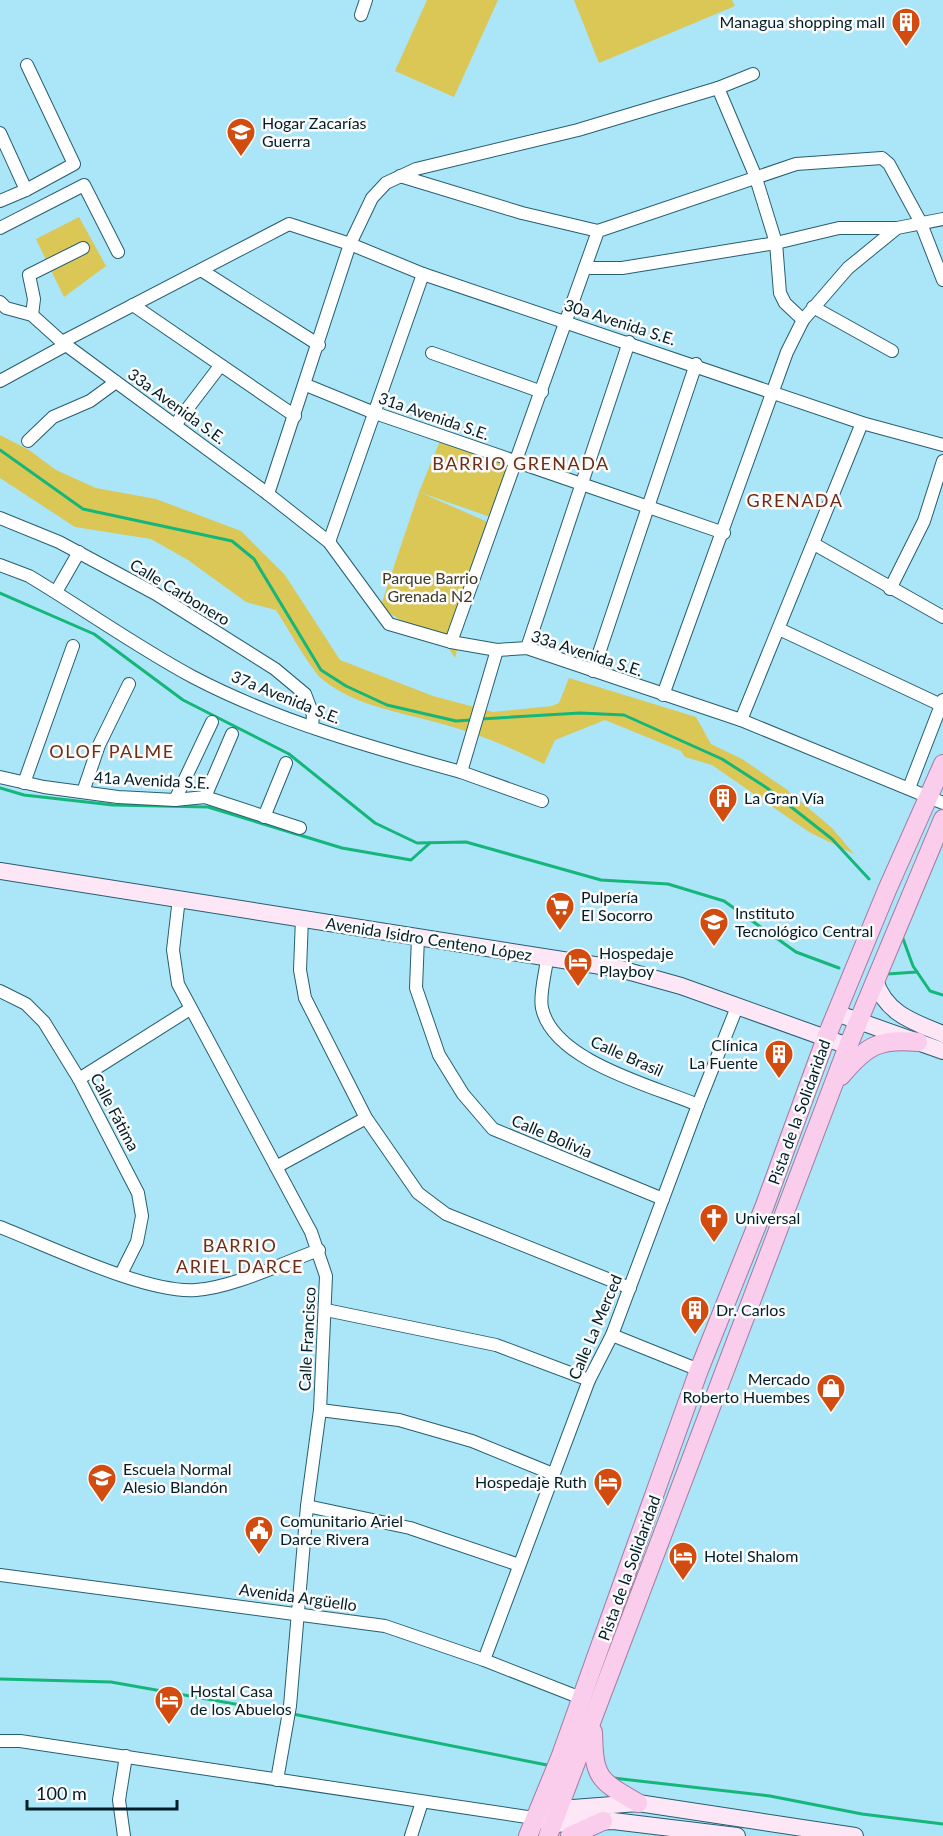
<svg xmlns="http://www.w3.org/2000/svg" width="943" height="1836" font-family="Lato,sans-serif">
<rect width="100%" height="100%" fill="#aae5f8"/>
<g fill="#dac756">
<polygon points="427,0 498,0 454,97 395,71"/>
<polygon points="574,0 732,0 735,6 599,63"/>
<polygon points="79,217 106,266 64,297 36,239"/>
<path d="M 0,435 L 29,450 L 56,470 L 96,488 L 156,499 L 241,531 L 285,575 L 340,660 L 433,696 L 493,712 L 552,706 L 559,703 L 569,678 L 696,717 L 711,744 L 742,759 L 786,789 L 832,828 L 854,854 L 809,832 L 712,765 L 685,757 L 681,751 L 605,720 L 555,740 L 544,764 C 512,748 481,735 446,725 C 406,713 355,707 322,679 C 311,670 286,625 276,610 L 246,602 L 188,560 L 151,539 L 75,527 L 0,478 Z"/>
<polygon points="442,436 517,463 496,519 419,492"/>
<polygon points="419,492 490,523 455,658 448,647 380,608"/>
</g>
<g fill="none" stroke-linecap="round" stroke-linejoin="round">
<g stroke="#15b679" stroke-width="3">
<polyline points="0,450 83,509 232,541 254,559 321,670 346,686 387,705 456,721 472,720"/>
<polyline points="0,593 94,634 183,700 289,754 375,823 417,843 466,842 601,880 668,884 724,901 796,952 839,968"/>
<polyline points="481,719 580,713 624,715 722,759 767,788 832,839 869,879"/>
<polyline points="0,788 24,795 113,805 208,807 342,848 411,860 430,843"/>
<polyline points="902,936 913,966 930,991 943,995"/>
<polyline points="887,974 917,972"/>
<polyline points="0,1679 111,1682 286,1713"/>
<polyline points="293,1714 547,1765"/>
<polyline points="613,1778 770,1796 862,1814 943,1824"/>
</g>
<g stroke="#265f70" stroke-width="14">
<g id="street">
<polyline points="361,15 366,0"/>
<polyline points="753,74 718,88 755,175 776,243 780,293 785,303 803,320"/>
<polyline points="0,133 26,190"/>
<polyline points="400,176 522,213 598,231"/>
<polyline points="0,201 26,190 74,164 27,65"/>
<polyline points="0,228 84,185 118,252"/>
<polyline points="585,268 622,268 776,243 839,228 897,228"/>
<polyline points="201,270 319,345"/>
<polyline points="0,302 6,308 32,315 62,342 268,494 329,542 389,624 451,642 497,650 527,648 741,720 943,803"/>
<polyline points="133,305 295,416"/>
<polyline points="813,307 892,351"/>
<polyline points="32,315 34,299 29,275 83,248"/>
<polyline points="62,342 289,224 350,244 423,274 862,423 943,445"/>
<polyline points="432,353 542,392"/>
<polyline points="0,381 66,345"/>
<polyline points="306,385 372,412 724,533"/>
<polyline points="175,425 220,366"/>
<polyline points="28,441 53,417 90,401 116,382"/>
<polyline points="268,494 350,244 372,198 386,183 416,169 578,130 718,88"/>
<polyline points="0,518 59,542 156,594 275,669 305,694 313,715 312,726"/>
<polyline points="329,542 423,274"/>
<polyline points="814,544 943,617"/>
<path d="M 0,565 L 29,576 C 84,609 137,647 193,677 C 277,721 370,747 461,772 L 497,650"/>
<polyline points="890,589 924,521 943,461"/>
<polyline points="56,592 79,552"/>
<polyline points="779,629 941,705"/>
<polyline points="451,642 598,231 796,164 882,158 889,164 920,221 943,280"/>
<polyline points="527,648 629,342"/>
<polyline points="593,671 696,364"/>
<polyline points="663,695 787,352 803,320 848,268 897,228 943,219"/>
<polyline points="741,720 862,423"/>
<polyline points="461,772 542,801"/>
<polyline points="0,777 44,787 118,797 175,800 205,797 300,828"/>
<polyline points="24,783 73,646"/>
<polyline points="909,788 943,700"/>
<polyline points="83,792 99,745 129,684"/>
<polyline points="205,797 232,734"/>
<polyline points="175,800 212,722"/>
<polyline points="264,817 286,763"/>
<polyline points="179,898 173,950 178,984 311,1232 326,1276 320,1410 307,1506 290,1706 277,1780"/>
<polyline points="302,918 300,970 305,998 366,1118 418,1193 446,1214 630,1288"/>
<polyline points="418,937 416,988 439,1055 463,1094 493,1129 663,1199"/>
<path d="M 547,958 C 546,972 539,994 542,1008 C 553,1061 653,1086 698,1105"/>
<polyline points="0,991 26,1004 44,1022 79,1079 138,1193 142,1216 137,1242 121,1274"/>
<polyline points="79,1079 190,1009"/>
<polyline points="276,1167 366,1118"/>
<path d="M 0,1227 C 49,1246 147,1294 196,1290 C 235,1287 282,1263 319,1250"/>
<polyline points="326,1310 496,1345 589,1380"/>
<polyline points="612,1335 699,1370"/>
<polyline points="320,1410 399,1420 472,1441 553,1474"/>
<polyline points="307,1506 410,1528 519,1565"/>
<polyline points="0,1575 385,1626 484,1660 581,1698"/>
<polyline points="484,1660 589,1380 612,1335 698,1105 737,1007"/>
<polyline points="0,1741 20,1741 534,1818"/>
<polyline points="124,1836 119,1800 126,1756"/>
<polyline points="411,1836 422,1802"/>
</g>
</g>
<g stroke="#265f70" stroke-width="18">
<g id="secondary">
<polyline points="0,871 620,969 681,986 848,1046"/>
<path d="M 875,980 C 885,1013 913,1022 943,1034"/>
<polyline points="836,1013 943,1051"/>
<polyline points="548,1813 560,1809 638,1803 855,1836"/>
<polyline points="541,1820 553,1824 613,1821 737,1836"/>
</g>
</g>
<g stroke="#a27a9f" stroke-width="20">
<g id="primary">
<path d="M 841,1076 C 866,1046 879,1038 918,1042"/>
<path d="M 593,1732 C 594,1778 598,1780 638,1803"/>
<polyline points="528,1836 560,1758 699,1370 765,1205 826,1038 887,890 943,764"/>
<polyline points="548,1836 848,1046 943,819"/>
<polyline points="570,1836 603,1821"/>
</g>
</g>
<use href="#street" stroke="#fff" stroke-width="12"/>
<use href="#secondary" stroke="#fde6f5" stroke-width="16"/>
<use href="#primary" stroke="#fbcdec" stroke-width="18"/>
</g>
<defs>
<g id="building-pin" transform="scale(1.5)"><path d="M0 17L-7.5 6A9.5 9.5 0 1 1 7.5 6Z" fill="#d24c10" stroke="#fbfbfb"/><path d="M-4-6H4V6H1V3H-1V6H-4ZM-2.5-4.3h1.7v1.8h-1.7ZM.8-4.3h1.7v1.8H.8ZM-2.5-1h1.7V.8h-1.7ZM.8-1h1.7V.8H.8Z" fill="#fff"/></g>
<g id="school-pin" transform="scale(1.5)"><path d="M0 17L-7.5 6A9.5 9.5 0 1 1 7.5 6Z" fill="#d24c10" stroke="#fbfbfb"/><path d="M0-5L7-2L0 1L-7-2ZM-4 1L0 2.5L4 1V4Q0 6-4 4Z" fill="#fff"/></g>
<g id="supermarket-pin" transform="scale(1.5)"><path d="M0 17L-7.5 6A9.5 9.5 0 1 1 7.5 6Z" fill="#d24c10" stroke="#fbfbfb"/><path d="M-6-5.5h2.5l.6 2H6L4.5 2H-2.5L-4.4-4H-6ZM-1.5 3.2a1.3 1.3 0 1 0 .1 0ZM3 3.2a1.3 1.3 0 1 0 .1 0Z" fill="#fff"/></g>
<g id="university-pin" transform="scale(1.5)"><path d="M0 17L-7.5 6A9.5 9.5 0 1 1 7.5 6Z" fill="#d24c10" stroke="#fbfbfb"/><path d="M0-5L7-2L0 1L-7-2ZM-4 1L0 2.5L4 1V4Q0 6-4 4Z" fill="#fff"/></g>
<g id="hotel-pin" transform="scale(1.5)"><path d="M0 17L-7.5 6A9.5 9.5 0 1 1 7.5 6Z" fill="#d24c10" stroke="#fbfbfb"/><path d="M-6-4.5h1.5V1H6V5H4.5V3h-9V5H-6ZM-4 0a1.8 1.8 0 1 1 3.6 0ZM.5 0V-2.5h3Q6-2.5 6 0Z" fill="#fff"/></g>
<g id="church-pin" transform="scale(1.5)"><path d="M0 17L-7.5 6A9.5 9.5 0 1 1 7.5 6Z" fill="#d24c10" stroke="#fbfbfb"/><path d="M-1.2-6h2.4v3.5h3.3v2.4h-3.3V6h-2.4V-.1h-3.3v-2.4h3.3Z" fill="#fff"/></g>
<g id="shop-pin" transform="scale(1.5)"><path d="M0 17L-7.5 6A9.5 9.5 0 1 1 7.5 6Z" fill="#d24c10" stroke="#fbfbfb"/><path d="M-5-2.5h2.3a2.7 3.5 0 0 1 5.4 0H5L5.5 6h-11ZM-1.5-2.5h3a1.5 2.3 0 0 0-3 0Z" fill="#fff"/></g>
<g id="civic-pin" transform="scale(1.5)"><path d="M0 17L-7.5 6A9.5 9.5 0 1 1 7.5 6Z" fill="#d24c10" stroke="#fbfbfb"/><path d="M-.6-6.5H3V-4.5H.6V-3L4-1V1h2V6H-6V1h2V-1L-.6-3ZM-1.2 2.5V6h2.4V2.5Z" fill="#fff"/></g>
</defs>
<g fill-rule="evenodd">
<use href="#building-pin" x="906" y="22"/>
<use href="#school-pin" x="241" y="132"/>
<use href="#building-pin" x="723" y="798"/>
<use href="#supermarket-pin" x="560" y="906"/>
<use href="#university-pin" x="714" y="922"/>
<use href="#hotel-pin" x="578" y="962"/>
<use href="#building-pin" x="779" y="1054"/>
<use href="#church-pin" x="714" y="1218"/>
<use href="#building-pin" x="695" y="1310"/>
<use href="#shop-pin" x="831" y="1388"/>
<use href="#school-pin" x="102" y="1478"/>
<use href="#hotel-pin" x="608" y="1482"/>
<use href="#civic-pin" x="259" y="1530"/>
<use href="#hotel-pin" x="683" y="1556"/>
<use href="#hotel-pin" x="169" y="1700"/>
</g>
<g text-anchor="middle" stroke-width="5" stroke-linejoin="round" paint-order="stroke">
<g font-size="16" fill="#001e28" stroke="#fbfbfb" text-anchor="start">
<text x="885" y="28" text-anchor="end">Managua shopping mall</text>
<text x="262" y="129">Hogar Zacarías<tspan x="262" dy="18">Guerra</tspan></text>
<text x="744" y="804">La Gran Vía</text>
<text x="581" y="903">Pulpería<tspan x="581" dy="18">El Socorro</tspan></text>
<text x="735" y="919">Instituto<tspan x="735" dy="18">Tecnológico Central</tspan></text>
<text x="599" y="959">Hospedaje<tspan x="599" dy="18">Playboy</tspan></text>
<text x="758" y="1051" text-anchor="end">Clínica<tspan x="758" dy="18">La Fuente</tspan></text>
<text x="735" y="1224">Universal</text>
<text x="716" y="1316">Dr. Carlos</text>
<text x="810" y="1385" text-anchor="end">Mercado<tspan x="810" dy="18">Roberto Huembes</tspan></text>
<text x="123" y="1475">Escuela Normal<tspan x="123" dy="18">Alesio Blandón</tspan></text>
<text x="587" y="1488" text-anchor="end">Hospedaje Ruth</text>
<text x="280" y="1527">Comunitario Ariel<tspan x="280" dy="18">Darce Rivera</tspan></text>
<text x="704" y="1562">Hotel Shalom</text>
<text x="190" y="1697">Hostal Casa<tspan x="190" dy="18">de los Abuelos</tspan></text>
</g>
<g font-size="16" fill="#001e28" stroke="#fbfbfb">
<text transform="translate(620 322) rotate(18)" y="6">30a Avenida S.E.</text>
<text transform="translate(177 406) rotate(36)" y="6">33a Avenida S.E.</text>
<text transform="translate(434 416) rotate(19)" y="6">31a Avenida S.E.</text>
<text transform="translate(180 592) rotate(31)" y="6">Calle Carbonero</text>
<text transform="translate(587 653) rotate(18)" y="6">33a Avenida S.E.</text>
<text transform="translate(286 697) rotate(22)" y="6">37a Avenida S.E.</text>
<text transform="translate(152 780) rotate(3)" y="6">41a Avenida S.E.</text>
<text transform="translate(429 939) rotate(9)" y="6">Avenida Isidro Centeno López</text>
<text transform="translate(627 1056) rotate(24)" y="6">Calle Brasil</text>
<text transform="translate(115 1112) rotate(62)" y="6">Calle Fátima</text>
<text transform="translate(799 1112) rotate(-70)" y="6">Pista de la Solidaridad</text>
<text transform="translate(552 1136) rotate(23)" y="6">Calle Bolivia</text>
<text transform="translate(595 1327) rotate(-67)" y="6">Calle La Merced</text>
<text transform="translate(307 1339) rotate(-87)" y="6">Calle Francisco</text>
<text transform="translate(629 1568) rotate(-70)" y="6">Pista de la Solidaridad</text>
<text transform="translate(298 1597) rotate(8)" y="6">Avenida Argüello</text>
</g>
<g font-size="16" fill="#3c3822" stroke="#fbfbfb">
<text x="430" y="584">Parque Barrio<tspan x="430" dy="18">Grenada N2</tspan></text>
</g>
<g font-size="18" letter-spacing="1.5" fill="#6e2d14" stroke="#fbfbfb">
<text x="521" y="470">BARRIO GRENADA</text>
<text x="795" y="507">GRENADA</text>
<text x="112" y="758">OLOF PALME</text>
<text x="240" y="1252">BARRIO<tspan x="240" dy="21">ARIEL DARCE</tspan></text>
</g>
</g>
<path d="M27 1800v9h150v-9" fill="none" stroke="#001e28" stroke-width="3"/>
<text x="36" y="1800" font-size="18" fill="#001e28" stroke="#fbfbfb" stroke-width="4.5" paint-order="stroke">100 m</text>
</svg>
